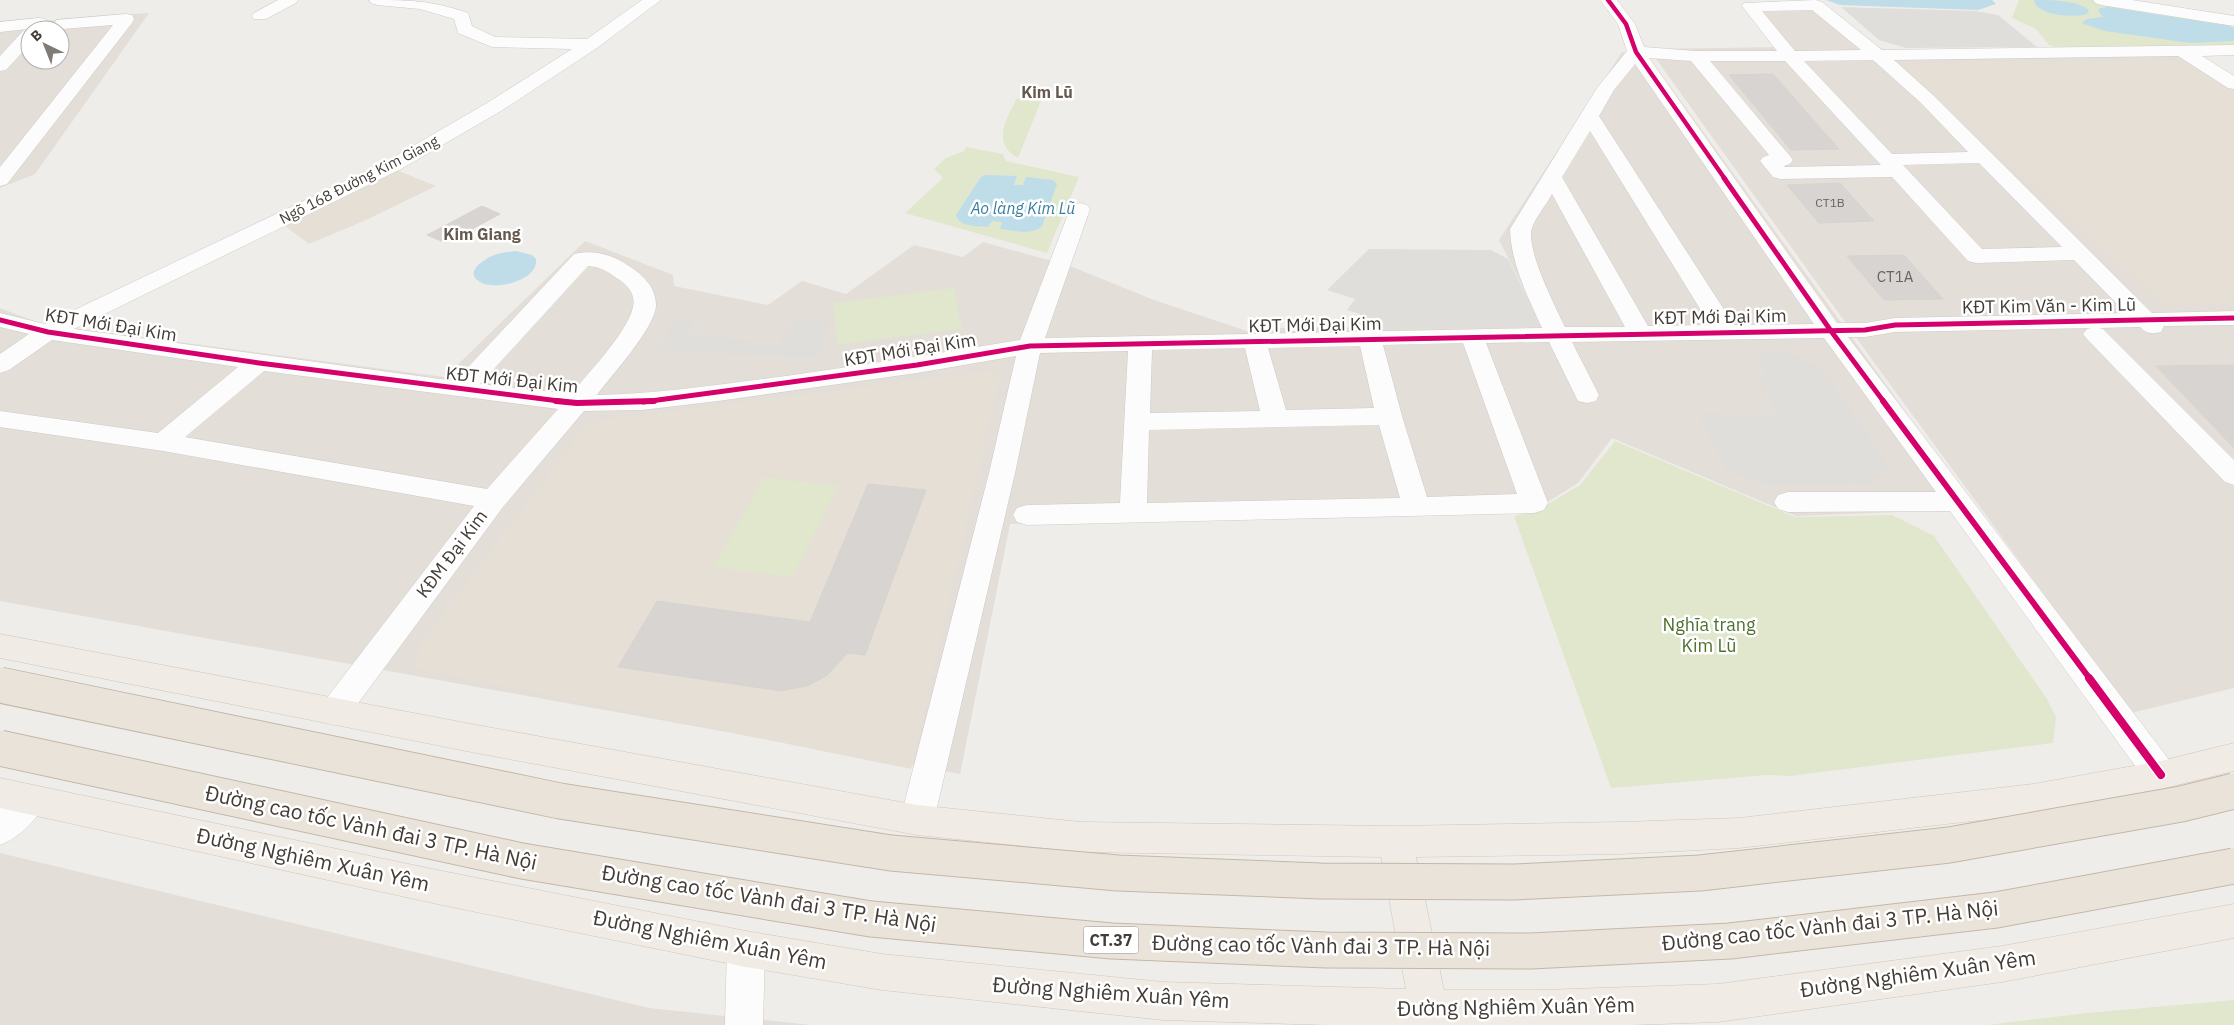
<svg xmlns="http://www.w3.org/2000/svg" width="2234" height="1025" font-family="'IBM Plex Sans',sans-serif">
<rect width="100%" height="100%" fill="#efedea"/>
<g fill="#e3ded8" fill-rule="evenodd">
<polygon points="1822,2 1859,38 1885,50 2189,49 2234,79 2234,688 2131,713 1873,361 1649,49 1779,47 1746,4"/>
<path d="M 149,13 L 35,174 L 0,188 L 0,24 ZM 30,30 L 60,30 L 60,60 L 30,60 Z"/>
<polygon points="1622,52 1647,54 1976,509 1796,516 1612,438 1578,483 1538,508 1010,524 960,774 0,601 0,308 42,324 445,377 585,241 673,275 674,286 768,305 802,281 846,294 914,245 963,257 983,242 1070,266 1154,300 1247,331 1283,328 1542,325 1499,240"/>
<polygon points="0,853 649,1008 811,1025 0,1025"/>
</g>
<g fill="#e5dfd6">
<polygon points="2005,61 2191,61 2234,90 2234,303 2163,305 1909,71 1920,63"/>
<polygon points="394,169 436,186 366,220 309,244 281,223"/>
<polygon points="987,371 1000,374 911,769 414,668 421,642 587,425 595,421"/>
</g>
<g fill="#e0e7cc">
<polygon points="2019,0 2092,0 2234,23 2234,48 2067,51 2049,45 2036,29 2012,18"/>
<path d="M 1017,98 L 1041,101 L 1018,158 C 991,143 1006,120 1017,98 Z"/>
<polygon points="966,147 1003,154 1006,161 1079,177 1047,253 905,213 943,178 934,169 946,158 964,151"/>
<polygon points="954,288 962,329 837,345 833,303"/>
<polygon points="1615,441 1795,517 1892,515 1934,536 2047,699 2056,717 2053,743 1790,776 1767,775 1611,788 1514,516 1537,511 1580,485"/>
<polygon points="764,477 838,486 793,577 714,567"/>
<polygon points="2234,1000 2234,1025 1987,1025 2087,1013"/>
</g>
<g fill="#e0dedb">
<polygon points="1841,7 1976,11 1998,15 2037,47 1906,48 1879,40"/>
<polygon points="1369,249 1491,250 1508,259 1542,326 1355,328 1360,314 1347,310 1355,299 1327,290"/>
<polygon points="677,319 695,321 688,333 777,345 793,321 829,320 821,357 712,354 654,350"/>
<polygon points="1787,351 1822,368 1889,466 1870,484 1768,485 1726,470 1697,413 1777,415 1757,379 1768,377 1757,360 1765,360 1759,352"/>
</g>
<g fill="#bedde9">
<polygon points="1826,0 1992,0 1996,4 1978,10 1840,5"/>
<path d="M 2034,0 C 2049,0 2081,0 2089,11 L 2087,14 C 2075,18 2036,16 2034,0 Z"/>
<polygon points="2108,7 2230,26 2234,29 2234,41 2190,43 2105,31 2081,23 2087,19 2103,17 2098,11 2100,8"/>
<path d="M 986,175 L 1017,176 L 1014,185 L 1023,185 L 1026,177 L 1053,180 L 1057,184 L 1042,226 C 1032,236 1012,230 1000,229 L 1002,222 L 992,221 L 988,227 C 978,226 959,227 956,215 L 981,177 Z"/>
<path d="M 516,251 L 532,255 L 536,259 C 539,281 495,291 480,282 C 462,272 487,257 497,254 C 503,252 510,252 516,251 Z"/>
</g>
<g fill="#d7d4d1" stroke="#d7d4d0">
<polygon points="1773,74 1839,149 1791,150 1729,75"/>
<polygon points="1840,183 1874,221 1819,223 1787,185"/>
<polygon points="482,206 500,214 446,243 427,235"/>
<polygon points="1904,255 1943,299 1884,300 1847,256"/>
<polygon points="2234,365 2234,448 2156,366"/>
<polygon points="868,484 926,490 865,655 848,653 826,676 807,686 781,691 618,667 657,601 810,622"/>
</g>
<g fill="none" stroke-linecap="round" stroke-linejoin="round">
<g stroke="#cdcbc8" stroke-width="1">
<g id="minor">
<polygon points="278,0 298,0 296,3 266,19 254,19 252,16 254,13"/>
<path d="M 369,0 C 407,0 431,0 468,13 L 472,26 L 495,37 L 587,39 L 642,0 L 661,0 L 597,48 L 501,111 L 401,169 L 74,329 L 455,381 L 574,254 C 594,249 613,255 629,266 C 643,275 656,287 656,305 C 656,327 611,376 597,395 C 661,394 723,384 786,376 C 865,365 942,353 1020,340 L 1070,209 L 1073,205 L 1080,203 L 1087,205 L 1090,209 L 1045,338 L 1542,328 C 1528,297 1511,264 1510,229 L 1597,88 L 1627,51 L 1618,24 L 1600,0 L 1617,0 L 1635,24 L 1644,47 L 1696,51 L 1777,51 L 1742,6 L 1744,3 L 1816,0 L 1822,2 L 1882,50 L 2234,45 L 2234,55 L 2202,56 L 2234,76 L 2234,89 L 2228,88 L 2178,56 L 1894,60 L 1933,95 L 2152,313 L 2234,311 L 2234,325 L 2164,326 L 2161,332 C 2152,334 2147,334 2140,327 L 2099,328 L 2103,329 L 2234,460 L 2234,485 L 2225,482 L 2087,339 L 2083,334 L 2087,329 L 2091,328 L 1895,332 L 1865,337 L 1848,337 L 2173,765 L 2178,775 L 2173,785 L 2161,789 L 2149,785 L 1950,511 L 1788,512 L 1778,509 L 1774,502 L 1778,495 L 1788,492 L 1936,492 L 1824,338 L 1572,342 L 1599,395 L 1596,401 L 1587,403 L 1578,401 L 1575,395 L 1549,342 L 1486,343 L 1548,503 L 1544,510 L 1534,513 L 1027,525 L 1017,522 L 1013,515 L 1017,508 L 1027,505 L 1120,503 L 1128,351 L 1040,353 L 1015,473 L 934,820 L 929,831 L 917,835 L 905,831 L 900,820 L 989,473 L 1016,356 L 917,373 L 718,401 L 642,410 L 584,411 L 503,507 L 345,721 L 334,725 L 323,721 L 318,712 L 323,703 L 474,506 L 163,451 L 0,427 L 0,411 L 158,433 L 238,367 L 52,340 L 9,370 L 0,373 L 0,354 L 29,334 L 0,327 L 0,313 L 45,324 L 387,161 L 487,103 L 572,49 L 492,47 L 458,33 L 454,19 L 420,9 L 377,5 L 371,3 ZM 1812,10 L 1861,50 L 1795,51 L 1762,11 ZM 1649,58 L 1691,61 L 1769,155 L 1763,157 L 1760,161 L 1773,177 L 1780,179 L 1892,177 L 1968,261 L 1976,263 L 2074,260 L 2126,313 L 1895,318 L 1865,323 L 1837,323 ZM 1873,60 L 1921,103 L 1968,152 L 1892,154 L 1804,61 ZM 1710,61 L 1785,61 L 1881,165 L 1785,167 L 1784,166 L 1790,164 L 1793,160 L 1790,156 ZM 1635,64 L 1814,324 L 1734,325 L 1599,116 L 1614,90 ZM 1590,131 L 1710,325 L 1648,326 L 1562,177 ZM 1979,163 L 2062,247 L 1982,249 L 1903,165 ZM 1552,194 L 1625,327 L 1565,327 C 1556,308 1525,248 1532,228 C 1536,217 1546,205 1552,194 ZM 588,266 C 601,267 607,271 618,279 C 628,285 636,295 633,307 C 628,332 587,374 571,394 L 480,384 ZM 1463,343 L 1517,494 L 1427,497 L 1402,416 L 1383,345 ZM 1360,346 L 1374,408 L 1286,410 L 1268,348 ZM 1245,348 L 1260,411 L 1150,413 L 1152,350 ZM 264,371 L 558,409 L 487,489 L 185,437 ZM 1379,425 L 1400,498 L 1147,503 L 1149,430 Z"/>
<polygon points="2093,0 2132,0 2234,16 2234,26 2101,5 2095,3"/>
<polygon points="126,14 132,15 134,19 132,23 7,184 0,186 0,167 113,25 62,29 56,28 54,24 56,20"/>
<polygon points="39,18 45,19 47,23 45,27 0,32 0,22"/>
<polygon points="30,29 34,30 30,30 30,44 6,70 0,71 0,56 24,30"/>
<path d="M 30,785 L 42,790 L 47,800 C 38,819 19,838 0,845 L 0,807 L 18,790 Z"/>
<polygon points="746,931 759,936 765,949 763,1025 725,1025 727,949 733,936"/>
</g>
</g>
<g stroke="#d0c6b9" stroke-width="1">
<polygon id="major" points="0,634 471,724 917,805 1081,822 1395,826 1621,822 1739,818 2033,784 2161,761 2234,743 2234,771 2161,789 2033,814 1739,848 1621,854 1416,857 1444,990 1542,990 1718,984 2002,946 2234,904 2234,938 2002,982 1718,1022 1631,1025 1328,1025 1163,1020 882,990 746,967 437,904 0,808 0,778 437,870 746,931 882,954 1163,982 1406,989 1381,857 1081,852 917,835 471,752 0,658"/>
</g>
<use href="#minor" fill="#fdfcfc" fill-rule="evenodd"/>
<use href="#major" fill="#f0ebe4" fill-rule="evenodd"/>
<g stroke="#c4b7a8" stroke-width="37" stroke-linecap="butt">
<g id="highway-bridge">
<polyline points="0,685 560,801 891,853 1118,873 1321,881 1514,882 1700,873 1949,845 2181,804 2234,791"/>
<polyline points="0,748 522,861 871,919 1112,941 1326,950 1531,951 1730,941 1996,910 2234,866"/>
</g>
</g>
<use href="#highway-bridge" stroke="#eae3da" stroke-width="35"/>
<g stroke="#fff" stroke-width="6">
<polyline id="cycleway-far3" points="1608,0 1626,24 1636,52 1725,179"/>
</g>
<g stroke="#fff" stroke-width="8">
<g id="cycleway-far2">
<polyline points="1724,178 1831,331 1884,402"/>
<polyline points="0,320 48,332 259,363 567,402"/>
<polyline points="643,402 917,365 1030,346 1865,330 1895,325 2234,318"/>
</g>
</g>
<g stroke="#fff" stroke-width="9">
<g id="cycleway-far1">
<polyline points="556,401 577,403 654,401"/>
<polyline points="1883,401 2090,679"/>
</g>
</g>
<g stroke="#fff" stroke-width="11">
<polyline id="cycleway" points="2089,678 2161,775"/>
</g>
<use href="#cycleway-far3" stroke="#d6006c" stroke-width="4.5"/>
<use href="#cycleway-far2" stroke="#d6006c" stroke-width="5"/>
<use href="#cycleway-far1" stroke="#d6006c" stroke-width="6"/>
<use href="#cycleway" stroke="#d6006c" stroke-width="8"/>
</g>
<g text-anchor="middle" stroke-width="5" stroke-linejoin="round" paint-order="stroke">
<g font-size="12" fill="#6a645f">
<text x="1830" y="207">CT1B</text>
</g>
<g font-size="15" fill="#443d37" stroke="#fff">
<text transform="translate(359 180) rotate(-27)" y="5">Ngõ 168 Đường Kim Giang</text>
</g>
<g font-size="15" fill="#6a645f">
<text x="1895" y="282">CT1A</text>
</g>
<g font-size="16" font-weight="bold" fill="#665a4f" stroke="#fff">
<text x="1047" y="98">Kim Lũ</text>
<text x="482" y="240">Kim Giang</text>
</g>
<g font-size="16" font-style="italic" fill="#387e9f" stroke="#fff">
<text x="1023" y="214">Ao làng Kim Lũ</text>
</g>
<rect fill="#fff" stroke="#7c7773" stroke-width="1" x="1083.5" y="926.5" width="55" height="27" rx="4"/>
<g font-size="16" font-weight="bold" fill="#443d37">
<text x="1111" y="946">CT.37</text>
</g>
<g font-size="18" fill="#443d37" stroke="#fff">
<text transform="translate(2049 306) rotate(-1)" y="6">KĐT Kim Văn - Kim Lũ</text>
<text transform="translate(1720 317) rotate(-1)" y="6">KĐT Mới Đại Kim</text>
<text transform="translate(111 325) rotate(9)" y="6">KĐT Mới Đại Kim</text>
<text transform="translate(1315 325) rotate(-1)" y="6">KĐT Mới Đại Kim</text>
<text transform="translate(910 350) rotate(-9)" y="6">KĐT Mới Đại Kim</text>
<text transform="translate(512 380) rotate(6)" y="6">KĐT Mới Đại Kim</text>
<text transform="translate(452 554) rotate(-53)" y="6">KĐM Đại Kim</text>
</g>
<g font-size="18" fill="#4f7030" stroke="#fff">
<text x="1709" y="631">Nghĩa trang<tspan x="1709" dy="21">Kim Lũ</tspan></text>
</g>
<g font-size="21" fill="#443d37" stroke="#fff">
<text transform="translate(371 828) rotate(12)" y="7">Đường cao tốc Vành đai 3 TP. Hà Nội</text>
<text transform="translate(313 860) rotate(12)" y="7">Đường Nghiêm Xuân Yêm</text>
<text transform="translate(769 899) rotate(9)" y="7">Đường cao tốc Vành đai 3 TP. Hà Nội</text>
<text transform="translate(1830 926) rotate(-6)" y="7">Đường cao tốc Vành đai 3 TP. Hà Nội</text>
<text transform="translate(710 940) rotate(11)" y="7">Đường Nghiêm Xuân Yêm</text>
<text transform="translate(1321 946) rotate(1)" y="7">Đường cao tốc Vành đai 3 TP. Hà Nội</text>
<text transform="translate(1918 974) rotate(-8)" y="7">Đường Nghiêm Xuân Yêm</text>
<text transform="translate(1111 993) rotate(4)" y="7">Đường Nghiêm Xuân Yêm</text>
<text transform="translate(1516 1007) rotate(-1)" y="7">Đường Nghiêm Xuân Yêm</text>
</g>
</g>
<g transform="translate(45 45) rotate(317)"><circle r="24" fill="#ffffff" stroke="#b4b1af"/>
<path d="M0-4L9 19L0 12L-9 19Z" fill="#807b76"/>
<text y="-8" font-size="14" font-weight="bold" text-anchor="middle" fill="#443d37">B</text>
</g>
</svg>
